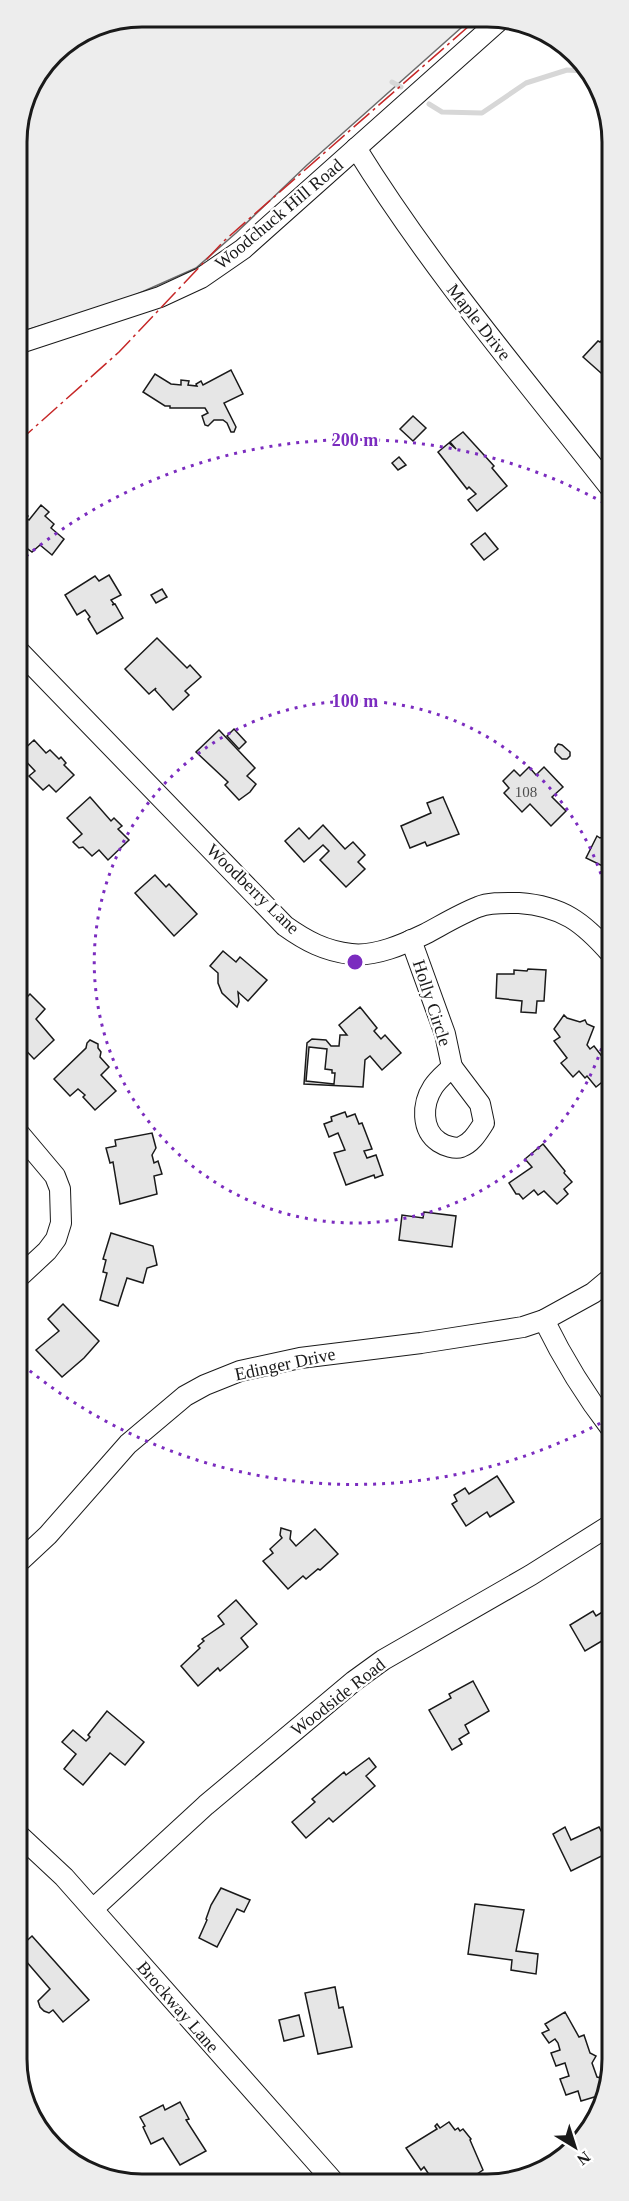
<svg xmlns="http://www.w3.org/2000/svg" width="629" height="2201" font-family="'Times New Roman',serif">
<rect width="100%" height="100%" fill="#fff"/>
<polygon fill="#ededed" stroke="#6a6a6a" stroke-width="1.5" points="142,17 471,19 307,165 236,233 196,268 124,300 17,333 17,134 26,94 54,53 94,26"/>
<g fill="none" stroke-linecap="round" stroke-linejoin="round">
<g stroke="#d7d7d7" stroke-width="5">
<polyline points="392,82 401,87"/>
<polyline points="429,104 442,112 482,113 526,83 567,70 585,71"/>
</g>
</g>
<g fill="#e6e6e6" stroke="#1a1a1a" stroke-width="1.5" fill-rule="evenodd">
<polygon points="606,336 610,340 610,378 605,372 609,369 606,367 601,373 583,357 598,341 600,342"/>
<polygon points="231,370 243,394 224,403 236,427 234,432 231,432 227,423 223,420 214,420 208,426 205,425 202,416 208,413 205,408 170,408 170,406 165,406 143,392 155,374 171,384 181,385 181,380 189,381 188,385 197,386 196,384 201,381 203,385"/>
<polygon points="413,416 426,428 413,441 400,429"/>
<polygon points="463,432 494,466 492,468 507,486 477,511 468,500 476,494 469,487 467,489 438,452 449,443 456,449 450,442"/>
<polygon points="399,457 406,465 398,470 392,463"/>
<polygon points="41,505 49,512 45,516 54,524 51,528 64,539 52,555 40,545 32,552 21,544 19,546 17,545 17,513 20,509 28,516 26,518 29,520"/>
<polygon points="485,533 498,549 484,560 471,544"/>
<polygon points="109,575 121,595 111,600 114,604 112,605 115,604 123,618 97,634 88,619 90,617 85,610 77,615 65,595 95,576 99,581"/>
<polygon points="162,589 167,597 156,603 151,595"/>
<polygon points="157,638 187,668 190,665 201,677 185,691 189,695 173,710 155,690 156,688 149,694 125,669"/>
<polygon points="234,729 246,742 239,749 227,736"/>
<polygon points="219,730 255,768 247,776 256,784 250,792 239,800 225,785 228,782 196,752"/>
<polygon points="34,740 46,753 50,750 59,759 61,757 66,763 64,765 74,775 56,792 49,785 43,790 29,776 35,771 19,754"/>
<polygon points="558,744 562,745 570,752 570,756 567,759 562,759 555,752 555,748"/>
<polygon points="529,767 536,775 544,767 563,787 552,797 566,811 551,826 530,804 522,812 504,793 509,788 503,781 514,770 520,776"/>
<polygon points="90,797 111,821 114,818 122,826 118,829 129,840 108,860 99,850 92,856 83,847 79,848 73,842 82,834 67,818"/>
<polygon points="443,797 459,834 427,846 425,842 410,848 401,826 431,813 427,803"/>
<polygon points="323,825 345,849 353,842 365,855 358,862 365,869 346,887 320,860 329,851 323,845 304,862 285,841 299,828 309,839"/>
<polygon points="597,836 600,838 605,836 611,841 611,870 586,858"/>
<polygon points="155,875 166,887 169,884 197,914 174,936 135,893"/>
<polygon points="223,951 236,962 240,957 267,980 248,1001 238,992 239,1002 237,1007 222,993 218,983 218,973 210,966"/>
<polygon points="528,969 546,970 544,1001 537,1001 536,1013 521,1012 522,1001 496,998 497,974 514,974 514,970 527,971"/>
<polygon points="30,994 45,1009 36,1019 54,1040 34,1059 18,1042 18,1008 21,1012 24,1009 20,1004"/>
<path d="M 360,1007 L 377,1028 L 374,1031 L 381,1039 L 385,1035 L 401,1053 L 382,1070 L 370,1056 L 365,1060 L 363,1087 L 304,1084 L 307,1043 L 312,1039 L 326,1040 L 331,1046 L 339,1046 L 340,1035 L 347,1035 L 339,1025 ZM 309,1047 L 327,1049 L 325,1069 L 332,1070 L 332,1073 L 335,1073 L 334,1084 L 306,1081 Z"/>
<polygon points="564,1015 567,1018 580,1022 585,1020 587,1024 594,1027 587,1045 590,1049 594,1046 611,1068 611,1075 596,1087 587,1076 585,1078 579,1071 573,1077 561,1063 567,1058 554,1041 560,1037 554,1029"/>
<polygon points="90,1040 98,1044 98,1048 101,1052 100,1057 109,1067 101,1075 116,1091 95,1110 83,1097 85,1095 78,1089 70,1096 54,1079 86,1048 87,1043"/>
<polygon points="345,1112 347,1117 355,1114 359,1124 362,1123 372,1149 364,1151 367,1158 376,1155 383,1175 375,1178 374,1175 346,1185 334,1153 345,1150 338,1133 329,1137 324,1124 332,1121 331,1117"/>
<polygon points="152,1133 156,1148 152,1155 154,1163 158,1161 162,1174 154,1176 157,1194 120,1204 113,1162 110,1163 106,1148 116,1146 115,1140"/>
<polygon points="543,1144 565,1171 564,1173 572,1182 564,1189 568,1194 557,1204 544,1191 538,1195 534,1190 523,1199 519,1194 516,1194 509,1183 532,1167 525,1159"/>
<polygon points="424,1212 456,1216 452,1247 399,1240 402,1215 423,1218"/>
<polygon points="111,1233 153,1246 157,1265 147,1268 143,1283 127,1278 118,1306 100,1300 107,1273 103,1272 106,1260 103,1259"/>
<polygon points="63,1304 99,1341 84,1358 62,1377 36,1350 59,1331 48,1319"/>
<polygon points="497,1476 514,1502 490,1517 487,1512 466,1526 452,1504 457,1501 454,1495 465,1488 469,1494"/>
<polygon points="281,1528 291,1531 290,1539 296,1546 315,1529 338,1554 320,1570 318,1569 306,1579 303,1576 288,1589 263,1561 273,1553 270,1549 282,1538 280,1535"/>
<polygon points="236,1600 257,1624 241,1638 248,1647 220,1671 218,1668 198,1686 181,1666 200,1648 198,1646 204,1641 202,1639 224,1624 218,1616"/>
<polygon points="612,1606 612,1635 585,1651 570,1625 593,1611 596,1616"/>
<polygon points="473,1681 489,1711 465,1725 469,1733 459,1739 462,1744 452,1750 429,1710 451,1698 449,1694"/>
<polygon points="107,1711 144,1742 125,1765 110,1753 83,1785 64,1769 76,1754 62,1742 73,1730 86,1741 90,1737 88,1735"/>
<polygon points="369,1758 376,1767 366,1776 375,1786 333,1822 329,1818 306,1838 292,1822 315,1802 312,1799 344,1772 346,1775"/>
<polygon points="565,1827 571,1840 599,1827 612,1851 571,1871 553,1834"/>
<polygon points="221,1888 250,1900 244,1912 237,1909 217,1947 199,1938 207,1920 206,1919 211,1905"/>
<polygon points="475,1904 524,1910 516,1951 538,1954 536,1974 511,1970 512,1960 468,1954"/>
<polygon points="32,1936 89,2000 63,2022 53,2010 49,2013 44,2011 40,2007 38,2001 50,1989 19,1953 19,1948"/>
<polygon points="335,1987 339,2008 343,2007 352,2047 318,2054 305,1993"/>
<polygon points="565,2012 579,2037 584,2035 590,2053 596,2056 592,2063 597,2077 601,2078 604,2087 599,2091 601,2095 581,2101 578,2091 566,2095 560,2079 569,2076 565,2063 556,2066 551,2053 560,2050 558,2043 555,2039 549,2043 542,2033 549,2030 545,2024"/>
<polygon points="299,2015 304,2036 284,2041 279,2020"/>
<polygon points="180,2102 189,2119 186,2120 206,2151 180,2165 163,2138 151,2144 143,2127 145,2126 140,2117 163,2105 165,2110"/>
<polygon points="449,2122 455,2130 458,2128 460,2131 463,2129 471,2139 470,2140 483,2170 471,2178 474,2182 434,2182 424,2167 421,2170 406,2148 437,2129 435,2126 437,2124 440,2128"/>
</g>
<g fill="none" stroke-linecap="round" stroke-linejoin="round">
<g stroke="#1a1a1a" stroke-width="22">
<g id="minor">
<path d="M 356,148 C 431,269 523,377 611,489"/>
<polyline points="17,344 160,297 201,278 243,249 501,19"/>
<path d="M 17,649 L 285,926 C 306,941 325,951 351,954 C 375,957 404,944 425,934 C 442,925 460,914 478,907 C 490,902 506,903 519,903 C 562,906 583,922 611,954"/>
<polyline points="411,940 445,1034 452,1067"/>
<path d="M 452,1067 L 480,1104 L 484,1123 C 478,1132 472,1143 461,1147 C 455,1149 445,1146 439,1142 C 421,1130 422,1104 433,1087 C 438,1079 446,1073 452,1067 Z"/>
<polyline points="18,1132 55,1176 60,1189 61,1223 56,1239 47,1251 18,1278"/>
<path d="M 544,1320 C 563,1359 585,1395 612,1430"/>
<polyline points="18,1563 48,1535 128,1444 185,1396 205,1385 240,1371 300,1358 421,1343 523,1327 544,1320 593,1293 611,1278"/>
<polyline points="19,1835 64,1877 334,2182"/>
<polyline points="93,1909 206,1805 354,1681 383,1660 531,1575 612,1524"/>
</g>
</g>
<use href="#minor" stroke="#fff" stroke-width="20"/>
<polyline stroke="#c62828" stroke-width="1.5" stroke-dasharray="21 4.5 3 4.5" stroke-linecap="butt" points="17,443 119,352 225,240 477,19"/>
</g>
<g fill="none" stroke="#7b2cbf" stroke-width="3" stroke-dasharray="3 6">
<path d="M611 1014A261 261 0 1 1 611 910"/>
<path d="M608 1419A522 522 0 0 1 19 1362M19 562A522 522 0 0 1 608 505"/>
</g>
<g text-anchor="middle" stroke-width="4.5" stroke-linejoin="round" paint-order="stroke">
<g font-size="15" fill="#4d4d4d">
<text x="526" y="797">108</text>
</g>
<g font-size="18" fill="#1a1a1a" stroke="#fff">
<text transform="translate(279 214) rotate(-40)" y="6">Woodchuck Hill Road</text>
<text transform="translate(479 322) rotate(52)" y="6">Maple Drive</text>
<text transform="translate(253 889) rotate(44)" y="6">Woodberry Lane</text>
<text transform="translate(432 1003) rotate(72)" y="6">Holly Circle</text>
<text transform="translate(285 1364) rotate(-12)" y="6">Edinger Drive</text>
<text transform="translate(338 1697) rotate(-38)" y="6">Woodside Road</text>
<text transform="translate(178 2007) rotate(49)" y="6">Brockway Lane</text>
</g>
</g>
<path d="M0 0H629V2201H0ZM142 27H487A115 115 0 0 1 602 142V2059A115 115 0 0 1 487 2174H142A115 115 0 0 1 27 2059V142A115 115 0 0 1 142 27Z" fill="#ededed" fill-rule="evenodd"/>
<path fill="none" stroke="#1a1a1a" stroke-width="3" d="M142 27H487A115 115 0 0 1 602 142V2059A115 115 0 0 1 487 2174H142A115 115 0 0 1 27 2059V142A115 115 0 0 1 142 27Z"/>
<circle cx="355" cy="962" r="9" fill="#7b2cbf" stroke="#fff" stroke-width="3"/>
<g font-size="18" text-anchor="middle" font-weight="bold" fill="#7b2cbf" stroke="#fff" stroke-width="4.5" stroke-linejoin="round" paint-order="stroke">
<text x="355" y="446">200 m</text>
<text x="355" y="707">100 m</text>
</g>
<g transform="translate(575 2147) rotate(142)" stroke="#ffffff" stroke-width="4.5" paint-order="stroke">
<path d="M0-4.5L10 22L0 15L-10 22Z" fill="#1a1a1a"/>
<text y="-9" font-size="16" font-weight="bold" text-anchor="middle" fill="#1a1a1a">N</text>
</g>
</svg>
